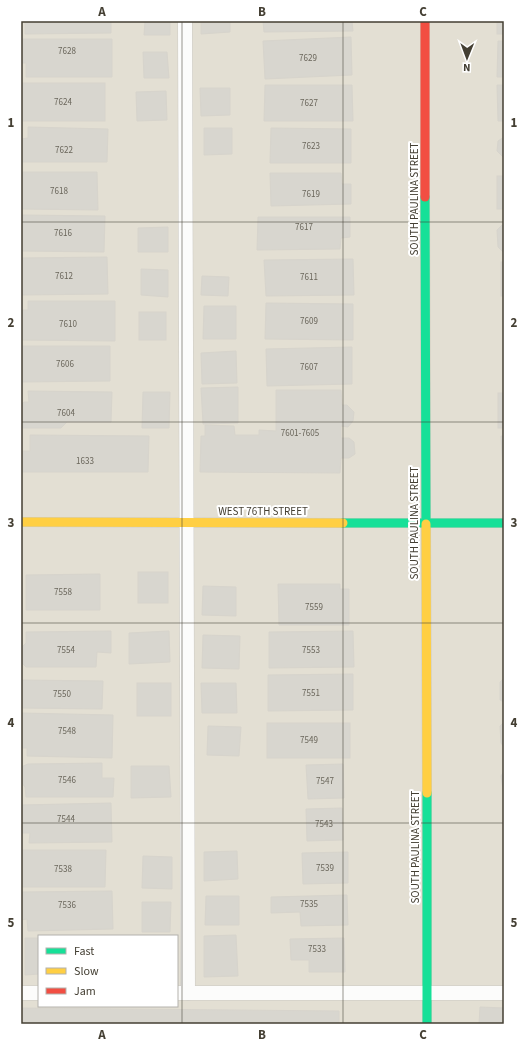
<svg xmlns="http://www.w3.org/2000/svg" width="525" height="1045" font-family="'Source Sans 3',sans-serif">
<rect width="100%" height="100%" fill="#eeede6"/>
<path fill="#e3dfd3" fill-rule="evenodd" d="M 21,21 L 504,21 L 504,1024 L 21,1024 ZM 39,936 L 177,936 L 177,1006 L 39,1006 Z"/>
<g fill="#d8d6cf" stroke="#d7d4cc">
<polygon points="25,21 111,21 111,33 25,34"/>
<polygon points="145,21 170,21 170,35 144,35"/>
<polygon points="201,21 230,21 230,32 201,34"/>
<polygon points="263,21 352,21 353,31 264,32"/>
<rect x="497" y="21" width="7" height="13"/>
<polygon points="351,37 352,75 265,79 263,41"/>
<polygon points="21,39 112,39 112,77 26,77 26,63 21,63"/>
<polygon points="498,41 504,41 504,77 497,77"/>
<polygon points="143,52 167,52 169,78 144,78"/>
<rect x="21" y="83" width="84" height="38"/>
<polygon points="265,85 352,85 353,121 264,121"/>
<polygon points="497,85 504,85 504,121 498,121"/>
<polygon points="200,88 230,88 230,115 201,116"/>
<polygon points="166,91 167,120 137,121 136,92"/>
<polygon points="28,127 108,129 107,162 21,162 21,139 28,138"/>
<polygon points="204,128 232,128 232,154 204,155"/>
<polygon points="271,128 351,129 351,163 270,163"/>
<polygon points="504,137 504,157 503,157 497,151 498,141"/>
<polygon points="21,172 97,172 98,210 21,209"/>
<polygon points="270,173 341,173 342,184 351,184 351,204 271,206"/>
<rect x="497" y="176" width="7" height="33"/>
<polygon points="21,215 105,216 104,252 21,251"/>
<polygon points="258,217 350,217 350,237 341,238 340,249 257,250"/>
<polygon points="502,225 504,225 504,253 498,247 497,230"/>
<polygon points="168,227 168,252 138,252 138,228"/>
<polygon points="107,257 108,294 21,295 21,258"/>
<polygon points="353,259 354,295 266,296 264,260"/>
<rect x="501" y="262" width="3" height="34"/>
<polygon points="141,269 168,270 168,297 141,295"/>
<polygon points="202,276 229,277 228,296 201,295"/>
<polygon points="28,301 115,301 115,341 22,340 21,310 28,310"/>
<polygon points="266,303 353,304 353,340 265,339"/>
<polygon points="204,306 236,306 236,339 203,339"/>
<rect x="139" y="312" width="27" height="28"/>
<polygon points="21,346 110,346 110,381 21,382"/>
<polygon points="352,347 352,384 267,386 266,349"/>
<polygon points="236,351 237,383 202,384 201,353"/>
<polygon points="238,387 238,423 203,424 201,388"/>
<polygon points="276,390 341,390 342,405 347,405 354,412 353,421 348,427 341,426 341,438 349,438 354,442 355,454 349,458 341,458 340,473 200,472 201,436 205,436 205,425 234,426 235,435 259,435 259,430 276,431"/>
<polygon points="28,391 112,392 111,422 67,422 61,428 22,428 21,405 24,402 29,402"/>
<polygon points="143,392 170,392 169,428 142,428"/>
<rect x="498" y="393" width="6" height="35"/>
<polygon points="30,435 149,436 148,472 21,472 21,451 30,451"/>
<polygon points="501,436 504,436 504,473 503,473"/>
<rect x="138" y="572" width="30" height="31"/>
<polygon points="100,574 100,610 26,610 26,575"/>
<polygon points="278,584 340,584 340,589 349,589 349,625 279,625"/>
<polygon points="203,586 236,587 236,616 202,615"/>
<polygon points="111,631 111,653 97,652 96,667 26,667 21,662 21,648 26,643 26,632"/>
<polygon points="169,631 170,662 129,664 129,633"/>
<polygon points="353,631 354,667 269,668 269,632"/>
<polygon points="203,635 240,636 239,669 202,668"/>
<polygon points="353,674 353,710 268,711 268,675"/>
<polygon points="504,678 504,702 500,700 500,682"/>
<polygon points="21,680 103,681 102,709 21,708"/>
<rect x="137" y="683" width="34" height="33"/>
<polygon points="201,683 236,683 237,713 202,713"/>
<polygon points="21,713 113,715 112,758 27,756 27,748 21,748"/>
<polygon points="504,722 504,747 501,743 500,726"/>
<rect x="267" y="723" width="83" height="35"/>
<polygon points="208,726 241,727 239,756 207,755"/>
<polygon points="102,763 102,778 114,778 113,797 26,797 25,787 21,782 21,767 28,764"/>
<polygon points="343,764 344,798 308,799 306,765"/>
<polygon points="131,766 169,766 171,797 131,798"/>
<polygon points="504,771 504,796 501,776"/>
<polygon points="111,803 112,842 29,843 30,833 21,833 21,805"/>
<polygon points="342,808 343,840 307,841 306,809"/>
<polygon points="21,850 106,850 105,887 21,887"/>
<polygon points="237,851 238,879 204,881 204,852"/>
<polygon points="348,852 348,883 303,884 302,853"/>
<polygon points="143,856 172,857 172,889 142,888"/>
<polygon points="112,891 113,929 28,931 27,919 21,920 21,892"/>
<polygon points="347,895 348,925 301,926 300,912 271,913 271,897"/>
<polygon points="206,896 239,896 239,925 205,925"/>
<polygon points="142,902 171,902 170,932 142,932"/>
<polygon points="236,935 238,976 204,977 204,936"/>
<polygon points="25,938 39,938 39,974 25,975"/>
<polygon points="344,938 345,972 309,972 309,960 291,960 290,939"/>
<polygon points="480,1007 504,1008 504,1024 479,1024"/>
<polygon points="21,1008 339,1011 339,1024 21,1024"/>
</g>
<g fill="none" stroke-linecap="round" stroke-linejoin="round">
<g stroke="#cccac4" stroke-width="15">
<g id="lane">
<polyline points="185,21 188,993"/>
<polyline points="21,993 39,993"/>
<polyline points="177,993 504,993"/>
</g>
</g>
<g stroke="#cecbbd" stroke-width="10">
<g id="fast">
<polyline points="425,197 426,524"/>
<polyline points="343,523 504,523"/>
<polyline points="427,793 427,1024"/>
</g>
</g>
<g stroke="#cecbbd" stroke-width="10">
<g id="slow">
<polyline points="21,522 343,523"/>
<polyline points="426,524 427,793"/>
</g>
</g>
<g stroke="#cecbbd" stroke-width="10">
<polyline id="jam" points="425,21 425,197"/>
</g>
<use href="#lane" stroke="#fcfcfb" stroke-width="14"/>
<use href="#fast" stroke="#16e098" stroke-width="9"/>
<use href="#slow" stroke="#ffcf43" stroke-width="9"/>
<use href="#jam" stroke="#f24e42" stroke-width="9"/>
</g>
<path fill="none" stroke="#443f33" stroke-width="1" stroke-opacity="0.55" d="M 182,21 L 182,1024M 343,21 L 343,1024M 21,222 L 504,222M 21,422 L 504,422M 21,623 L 504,623M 21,823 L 504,823"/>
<g text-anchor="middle" stroke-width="4" stroke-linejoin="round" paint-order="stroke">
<g font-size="9" fill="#6a665b">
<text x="67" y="54">7628</text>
<text x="308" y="61">7629</text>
<text x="63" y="105">7624</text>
<text x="309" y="106">7627</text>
<text x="311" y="149">7623</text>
<text x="64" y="153">7622</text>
<text x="59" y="194">7618</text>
<text x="311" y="197">7619</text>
<text x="304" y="230">7617</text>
<text x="63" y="236">7616</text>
<text x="64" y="279">7612</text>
<text x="309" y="280">7611</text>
<text x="309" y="324">7609</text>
<text x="68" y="327">7610</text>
<text x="65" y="367">7606</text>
<text x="309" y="370">7607</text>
<text x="66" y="416">7604</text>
<text x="300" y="436">7601-7605</text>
<text x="85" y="464">1633</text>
<text x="63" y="595">7558</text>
<text x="314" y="610">7559</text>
<text x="66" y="653">7554</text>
<text x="311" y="653">7553</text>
<text x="311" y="696">7551</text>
<text x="62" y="697">7550</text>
<text x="67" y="734">7548</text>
<text x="309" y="743">7549</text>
<text x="67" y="783">7546</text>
<text x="325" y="784">7547</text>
<text x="66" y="822">7544</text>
<text x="324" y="827">7543</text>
<text x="325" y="871">7539</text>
<text x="63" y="872">7538</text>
<text x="309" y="907">7535</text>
<text x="67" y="908">7536</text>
<text x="317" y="952">7533</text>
</g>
<g font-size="11" fill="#443f33" stroke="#fff">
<text transform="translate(414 199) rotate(-90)" y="4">SOUTH PAULINA STREET</text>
<text x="263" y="515">WEST 76TH STREET</text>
<text transform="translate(414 523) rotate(-90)" y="4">SOUTH PAULINA STREET</text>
<text transform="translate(415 847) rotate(-90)" y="4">SOUTH PAULINA STREET</text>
</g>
</g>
<rect width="525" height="1045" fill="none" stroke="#ffffff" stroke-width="44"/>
<rect x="38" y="935" width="140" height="72" fill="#ffffff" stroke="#b4b2ad"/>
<rect x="46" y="948" width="20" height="6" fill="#16e098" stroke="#b4b2ad"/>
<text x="74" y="955" font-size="12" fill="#443f33">Fast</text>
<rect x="46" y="968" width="20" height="6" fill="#ffcf43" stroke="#b4b2ad"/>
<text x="74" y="975" font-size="12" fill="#443f33">Slow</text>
<rect x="46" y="988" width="20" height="6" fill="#f24e42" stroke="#b4b2ad"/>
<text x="74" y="995" font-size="12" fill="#443f33">Jam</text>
<g transform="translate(467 58) rotate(181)" stroke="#ffffff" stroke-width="3" paint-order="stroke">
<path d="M0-3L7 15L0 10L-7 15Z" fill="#443f33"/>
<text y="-6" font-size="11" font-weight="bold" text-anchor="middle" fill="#443f33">N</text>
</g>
<rect x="22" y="22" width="481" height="1001" fill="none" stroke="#443f33" stroke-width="1.5"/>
<g font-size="13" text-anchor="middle" font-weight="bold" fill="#443f33">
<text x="102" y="16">A</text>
<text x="262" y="16">B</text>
<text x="423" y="16">C</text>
<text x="11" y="127">1</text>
<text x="514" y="127">1</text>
<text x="11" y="327">2</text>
<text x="514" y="327">2</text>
<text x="11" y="527">3</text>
<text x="514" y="527">3</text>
<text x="11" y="727">4</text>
<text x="514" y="727">4</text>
<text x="11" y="927">5</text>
<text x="514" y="927">5</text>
<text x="102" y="1039">A</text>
<text x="262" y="1039">B</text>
<text x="423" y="1039">C</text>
</g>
</svg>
